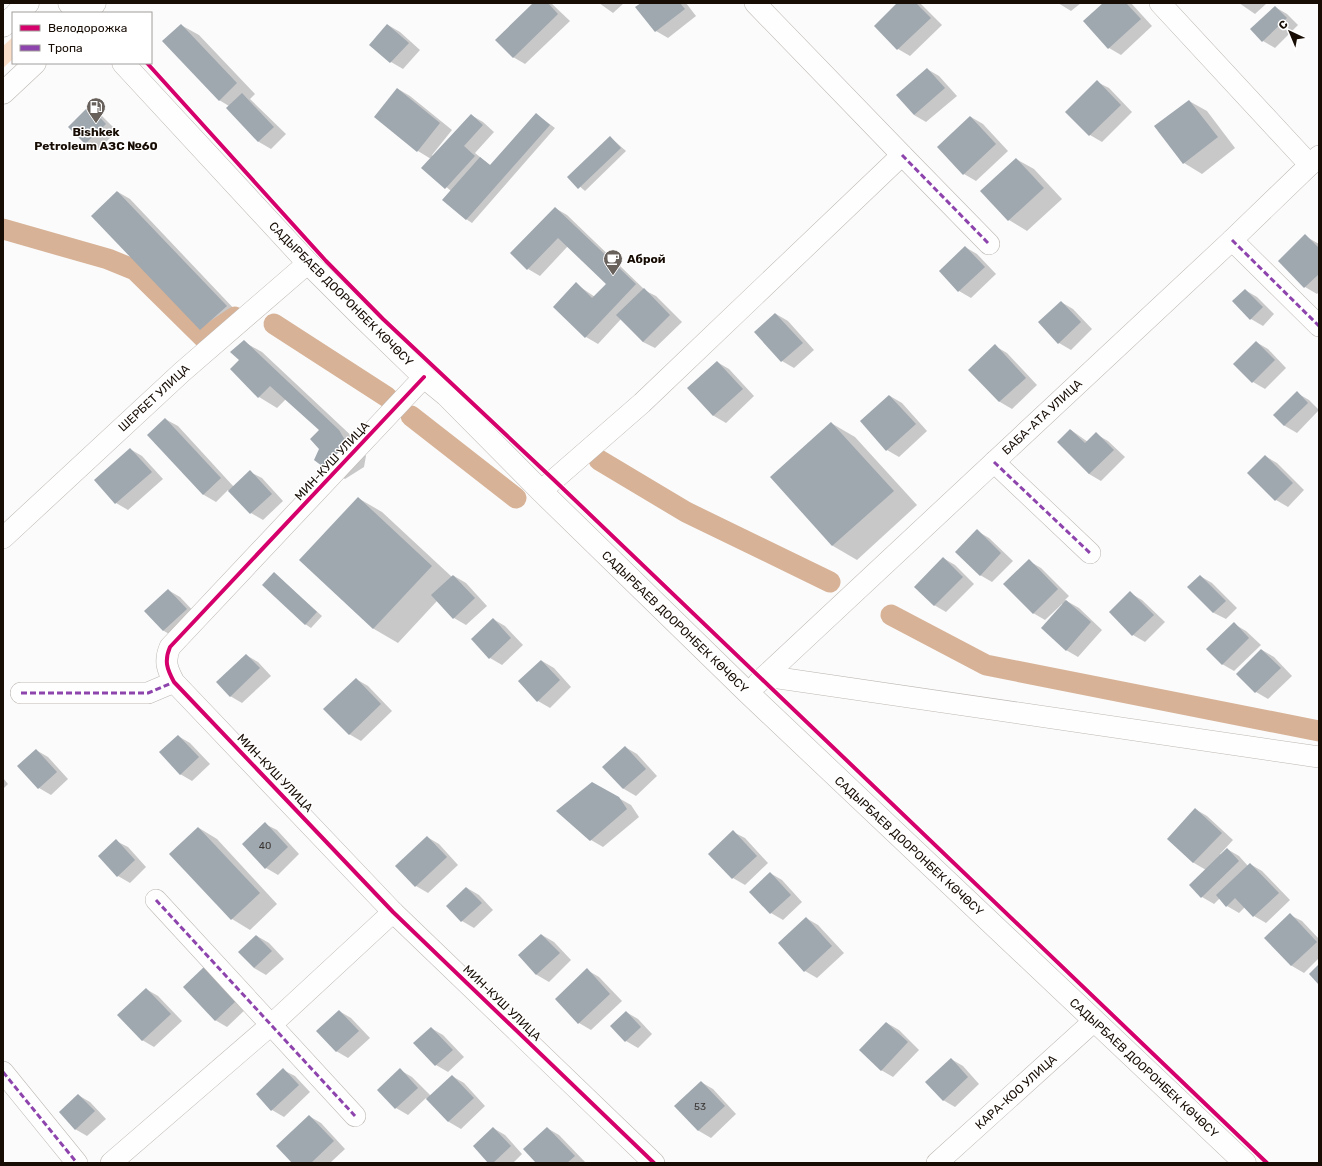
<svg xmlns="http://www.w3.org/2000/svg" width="1322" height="1166" font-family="Rubik,sans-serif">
<rect width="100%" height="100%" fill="#fbfbfb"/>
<polygon fill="#fbdec8" points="13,37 13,59 3,68 3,46"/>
<g fill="#0003">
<polygon points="535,3 551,3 570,21 525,64 513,57"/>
<polygon points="599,3 624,3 613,13"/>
<polygon points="642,3 686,3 696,16 668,38 656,31 637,7"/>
<polygon points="899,3 920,3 942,25 910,56 898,49 875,26"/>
<polygon points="1058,3 1081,3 1071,11"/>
<polygon points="1104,3 1131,3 1152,26 1121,55 1109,48"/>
<polygon points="1239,3 1267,3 1255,14"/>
<polygon points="1275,7 1287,14 1298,25 1275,48 1263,41"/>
<polygon points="181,25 199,35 255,94 250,99 286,134 271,149 259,142 227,108 229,106 219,100"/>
<polygon points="388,25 400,32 420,50 403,69 391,62 371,44"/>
<polygon points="927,69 939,76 957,96 926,122 914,115"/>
<polygon points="1097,82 1109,88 1132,112 1102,142 1090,135 1066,112"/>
<polygon points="398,89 410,96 452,130 432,155 433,156 471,115 483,122 494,132 475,153 491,166 536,114 555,128 472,223 466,219 451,191 423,167 431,159 418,151"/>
<polygon points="1189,101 1207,111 1235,148 1202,174 1184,163"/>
<polygon points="89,108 101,115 117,131 98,150 86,143"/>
<polygon points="971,117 983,124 1008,151 976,181 964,174"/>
<polygon points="610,137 626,151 585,191 569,177"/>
<polygon points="1016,159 1034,169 1062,199 1027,231 1009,220 982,191"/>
<polygon points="118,192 130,199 238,313 213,337 201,330 93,216"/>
<polygon points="555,208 567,215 646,291 656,296 682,322 655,348 643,342 621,319 598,344 586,337 576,284 595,297 607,284 568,246 540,276 528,269"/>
<polygon points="1305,236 1319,244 1319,292 1317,294 1305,287 1280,261"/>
<polygon points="965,247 977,254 996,274 971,298 959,291"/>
<polygon points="1245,290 1257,297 1274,314 1263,326 1251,319"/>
<polygon points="1061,302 1073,309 1092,329 1071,350 1059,343"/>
<polygon points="776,314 788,321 814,350 794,368 782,361 755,332"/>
<polygon points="244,342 262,352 357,441 366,456 364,467 345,479 327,468 320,448 321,430 286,399 277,408 259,397 240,360"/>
<polygon points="1256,342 1268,349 1286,368 1265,389 1253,382"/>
<polygon points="995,346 1007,353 1037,385 1012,409 1000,402 970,370"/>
<polygon points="717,362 729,369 754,396 726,423 714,416 688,388"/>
<polygon points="1297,393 1309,400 1319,410 1297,433 1285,426 1274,415"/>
<polygon points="890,396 902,403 927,431 899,457 887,450"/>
<polygon points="165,419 178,426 234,487 250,472 262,478 283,501 263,520 251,513 228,490 216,502 204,495 148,435"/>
<polygon points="831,423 855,437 917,505 857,560 833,546 771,477"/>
<polygon points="1071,430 1088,442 1096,434 1108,441 1125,457 1101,481 1089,474 1058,442"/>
<polygon points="130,449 142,456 163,479 128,510 116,503"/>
<polygon points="1265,456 1277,463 1304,490 1288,507 1276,500"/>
<polygon points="358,498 382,512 452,577 454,576 466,583 487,606 466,625 454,618 437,601 398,643 374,629 300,560"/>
<polygon points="977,531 989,538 1013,561 992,582 980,575"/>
<polygon points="943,558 955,565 974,584 946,612 934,605"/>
<polygon points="1029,561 1041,568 1069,596 1065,600 1079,608 1102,630 1078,657 1066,650 1063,605 1062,604 1045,620 1033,613"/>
<polygon points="274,573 322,616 311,628 305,624"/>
<polygon points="1200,576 1212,583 1237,608 1226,619 1214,613 1189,587"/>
<polygon points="168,590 180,597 198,616 176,638 164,631 145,611"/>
<polygon points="1130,593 1142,600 1165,622 1145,642 1133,635 1110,612"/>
<polygon points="493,619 505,626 523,645 502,665 490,658"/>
<polygon points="1234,624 1246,631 1261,645 1234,671 1222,664"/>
<polygon points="1262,650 1274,657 1292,676 1268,699 1256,692 1238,674"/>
<polygon points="246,655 258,662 271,676 242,703 230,696"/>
<polygon points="542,661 554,668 571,687 550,708 538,701"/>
<polygon points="356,679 368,686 392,711 361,741 349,734"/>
<polygon points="178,736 190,743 210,764 192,781 180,774"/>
<polygon points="625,747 637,754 657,776 636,796 624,789 604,767"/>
<polygon points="36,750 48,757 68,779 51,795 39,788 18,766"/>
<polygon points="3,778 8,784 3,789"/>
<polygon points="592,783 631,805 639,817 603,847 591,840 557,811"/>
<polygon points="1195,809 1207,816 1233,840 1220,854 1221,855 1227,849 1239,856 1248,866 1250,864 1262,871 1290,900 1266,923 1254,916 1245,907 1239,913 1227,906 1220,898 1214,904 1202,897 1206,870 1194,863 1168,839"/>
<polygon points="265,824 277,830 299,854 278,875 266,868"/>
<polygon points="199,828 217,839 277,904 250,930 232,919"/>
<polygon points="733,832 745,838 768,863 745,885 733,878 710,854"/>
<polygon points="427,837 439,844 458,865 428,893 416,886 397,866"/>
<polygon points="116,841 128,847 146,867 130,883 118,876"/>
<polygon points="770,873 782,880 802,902 783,920 771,913 750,892"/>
<polygon points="467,888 479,895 493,910 474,928 462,921"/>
<polygon points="1290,915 1302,921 1319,939 1319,958 1304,973 1292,966 1265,938"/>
<polygon points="806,918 818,925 844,953 817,978 805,971 779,943"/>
<polygon points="542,935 554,942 571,960 549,982 537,975 519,955"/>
<polygon points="257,936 269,943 284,959 266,975 254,968"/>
<polygon points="205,967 248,1007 227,1027 215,1020"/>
<polygon points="587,970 599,977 622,1001 591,1030 579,1023"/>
<polygon points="146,989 158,996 182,1021 154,1047 142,1040"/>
<polygon points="339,1011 351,1018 370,1038 348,1058 336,1051"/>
<polygon points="626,1012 638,1019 652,1034 638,1048 626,1041"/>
<polygon points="887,1023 899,1030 919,1050 893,1077 881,1070"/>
<polygon points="431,1028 443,1035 464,1057 448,1072 436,1065 415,1043"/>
<polygon points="951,1059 963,1066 979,1084 955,1107 943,1100"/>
<polygon points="283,1070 295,1076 310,1092 284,1117 272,1110"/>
<polygon points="400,1070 412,1077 431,1096 452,1076 464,1083 485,1106 461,1129 449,1122 426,1098 408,1115 396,1108"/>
<polygon points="701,1082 713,1089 736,1114 711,1138 699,1131 675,1106"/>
<polygon points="78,1095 90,1102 106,1119 87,1136 75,1129"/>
<polygon points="309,1116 321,1123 345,1149 330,1163 293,1163"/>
<polygon points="493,1128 505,1135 522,1154 513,1163 489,1163"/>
<polygon points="547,1128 559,1135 586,1163 537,1163"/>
</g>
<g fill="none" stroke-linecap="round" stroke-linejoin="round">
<g stroke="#d7b296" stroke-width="21">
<polyline points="3,229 108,259 135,270 204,338 235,317"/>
<polyline points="274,324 387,397"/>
<polyline points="411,416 516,498"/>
<polyline points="599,460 686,512 830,582"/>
<polyline points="891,615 986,665 1319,731"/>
</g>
</g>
<g fill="#9fa7af">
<polygon points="533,3 548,3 558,14 513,58 495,40"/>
<polygon points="641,3 680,3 685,9 655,32 635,7"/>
<polygon points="897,3 916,3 931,18 897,50 874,26"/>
<polygon points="1103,3 1126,3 1141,19 1108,49 1083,21"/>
<polygon points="1275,6 1287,18 1262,42 1250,29"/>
<polygon points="181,24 237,83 219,101 162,41"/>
<polygon points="387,24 409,43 390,63 369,45"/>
<polygon points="927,68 945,88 914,115 896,95"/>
<polygon points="1097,80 1121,105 1089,136 1065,112"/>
<polygon points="397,88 440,123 417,152 374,117"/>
<polygon points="242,93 274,127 258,142 226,108"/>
<polygon points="1189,100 1218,137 1183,164 1154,126"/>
<polygon points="89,106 106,124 85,144 68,127"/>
<polygon points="536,113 550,125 466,220 442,200 480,157 490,165"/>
<polygon points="471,114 483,125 464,146 475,156 445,189 421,168"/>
<polygon points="970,116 996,144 963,175 937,147"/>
<polygon points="610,136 621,148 578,189 567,177"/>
<polygon points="1016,158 1044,188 1008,221 980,191"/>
<polygon points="117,191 227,306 200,330 91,216"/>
<polygon points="555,207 636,284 585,338 553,307 576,282 592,298 606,284 558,238 527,270 510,253"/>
<polygon points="1305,234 1319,248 1319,274 1304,288 1278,261"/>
<polygon points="965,246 985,267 958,292 939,271"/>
<polygon points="644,288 670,315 643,342 616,315"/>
<polygon points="1245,289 1263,307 1250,320 1232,301"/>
<polygon points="1061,301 1081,322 1058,344 1038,322"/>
<polygon points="775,313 803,343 781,362 754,332"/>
<polygon points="244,340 339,430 348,445 326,469 314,460 319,449 310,439 319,430 270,386 258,398 230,369 239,360 230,352"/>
<polygon points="1256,341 1275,360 1252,383 1233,364"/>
<polygon points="995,344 1026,378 999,402 968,370"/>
<polygon points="717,361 743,389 713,416 687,388"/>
<polygon points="1297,391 1308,403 1284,426 1273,415"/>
<polygon points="889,395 916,424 886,451 860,421"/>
<polygon points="165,418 221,478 203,495 147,435"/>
<polygon points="831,422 894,491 832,546 770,477"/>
<polygon points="1070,429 1085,443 1096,432 1114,450 1089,474 1057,442"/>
<polygon points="130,448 152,472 115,504 94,480"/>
<polygon points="1265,455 1293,483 1275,501 1247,473"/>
<polygon points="250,470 272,494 250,514 228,491"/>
<polygon points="358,497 432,566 373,629 299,560"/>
<polygon points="977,529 1001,553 980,576 955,552"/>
<polygon points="943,557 963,577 934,606 914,587"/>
<polygon points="1029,559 1058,589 1033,614 1003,584"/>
<polygon points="274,572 317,612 305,625 262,585"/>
<polygon points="453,575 475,598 453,619 431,595"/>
<polygon points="1200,575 1226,601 1213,613 1187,587"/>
<polygon points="168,589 187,609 163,631 144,611"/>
<polygon points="1130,591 1154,615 1132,636 1109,612"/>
<polygon points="1066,600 1091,622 1066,651 1041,628"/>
<polygon points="493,618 511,638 489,659 471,639"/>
<polygon points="1234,622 1249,638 1222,665 1206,649"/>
<polygon points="1261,649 1281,668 1255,693 1236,674"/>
<polygon points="246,654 260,668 230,697 216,682"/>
<polygon points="541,660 560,680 537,702 518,681"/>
<polygon points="356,678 381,704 349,735 323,709"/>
<polygon points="178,735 199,757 180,775 159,752"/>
<polygon points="625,746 646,769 623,789 602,767"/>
<polygon points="36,749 57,772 38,789 17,766"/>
<polygon points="592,782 619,797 627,809 590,841 556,811"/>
<polygon points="1195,808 1222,833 1193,863 1167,839"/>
<polygon points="265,822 288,847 265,869 242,844"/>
<polygon points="198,827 260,893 231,920 169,854"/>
<polygon points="733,830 757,856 732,879 708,854"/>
<polygon points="427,836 447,857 415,887 395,866"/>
<polygon points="116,839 135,860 117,877 98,856"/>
<polygon points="1227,848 1239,861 1201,898 1189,885"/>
<polygon points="1250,863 1279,893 1253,917 1235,898 1226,907 1216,895"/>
<polygon points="770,872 791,895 770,914 749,892"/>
<polygon points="466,887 482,903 461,922 446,906"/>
<polygon points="1290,913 1317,942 1291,966 1264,938"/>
<polygon points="806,917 832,946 804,972 778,943"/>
<polygon points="541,934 560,953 536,975 518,955"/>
<polygon points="256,935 272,951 254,968 238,952"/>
<polygon points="1319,964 1319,985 1309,974"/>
<polygon points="205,966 237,1000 215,1021 183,987"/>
<polygon points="587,968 610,994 578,1024 555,999"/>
<polygon points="146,988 171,1014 142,1041 117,1015"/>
<polygon points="339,1010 359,1031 336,1052 316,1031"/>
<polygon points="626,1011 641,1027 625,1042 610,1026"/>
<polygon points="886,1022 908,1042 881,1071 859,1050"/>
<polygon points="431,1027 453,1050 435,1066 413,1043"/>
<polygon points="951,1058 968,1077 943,1101 925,1082"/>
<polygon points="283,1068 299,1085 271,1111 256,1094"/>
<polygon points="400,1068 418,1088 395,1109 377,1090"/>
<polygon points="452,1075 474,1098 448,1122 426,1099"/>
<polygon points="701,1081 725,1106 698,1131 674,1106"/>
<polygon points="78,1094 95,1111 75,1130 59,1112"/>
<polygon points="309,1115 334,1141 311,1163 292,1163 276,1146"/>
<polygon points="493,1127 511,1146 493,1163 488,1163 473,1146"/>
<polygon points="547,1127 575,1156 567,1163 536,1163 523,1149"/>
</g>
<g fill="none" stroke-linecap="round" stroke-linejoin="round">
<g stroke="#bdb7b3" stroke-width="22">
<g id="minor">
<polyline points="1160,3 1310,165"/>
<polyline points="902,155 989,244"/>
<polyline points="1232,240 1319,326"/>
<path d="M 424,377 L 170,647 C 164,661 167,669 174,682 L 393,912 L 654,1163"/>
<polyline points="994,462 1090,553"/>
<polyline points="541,491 642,403 902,155 755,3"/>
<polyline points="3,538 182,372 308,263"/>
<polyline points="765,676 1232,240 1319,156"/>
<polyline points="758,683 765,676 1319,757"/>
<polyline points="21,693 148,693 174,682"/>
<polyline points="156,900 355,1116"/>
<polyline points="3,1072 77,1163"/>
<polyline points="111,1163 272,1024 393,912"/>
<polyline points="937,1163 1094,1021"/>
</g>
</g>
<g stroke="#bdb7b3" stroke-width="23">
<g id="secondary">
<polyline points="69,3 78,13"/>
<polyline points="123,63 308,263 359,314 424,377 446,395 541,491 747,692 1245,1163"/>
</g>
</g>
<g stroke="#bdb7b3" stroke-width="23">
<g id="primary">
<polyline points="17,13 28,3"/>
<polyline points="86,13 95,3"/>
<polyline points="3,26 13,17"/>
<polyline points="3,93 35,63"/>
</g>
</g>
<use href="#minor" stroke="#fefefe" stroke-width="21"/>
<use href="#secondary" stroke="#fefefe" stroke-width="22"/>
<use href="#primary" stroke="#fefefe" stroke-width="22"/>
<g stroke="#8e44ad" stroke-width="3" stroke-dasharray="6 3" stroke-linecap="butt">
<polyline points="902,155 989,244"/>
<polyline points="1232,240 1319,326"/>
<polyline points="994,462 1090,553"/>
<polyline points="21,693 148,693 174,682"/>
<polyline points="156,900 355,1116"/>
<polyline points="3,1072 77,1163"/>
</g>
<g stroke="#fff" stroke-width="6">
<g id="cycleway">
<polyline points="147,63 326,261 383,319 554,480 1267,1163"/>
<path d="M 424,377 L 170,647 C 164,661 167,669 174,682 L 393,912 L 654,1163"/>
</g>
</g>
<use href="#cycleway" stroke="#d6006c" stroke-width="4"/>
</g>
<defs>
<g id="fuel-pin" transform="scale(1)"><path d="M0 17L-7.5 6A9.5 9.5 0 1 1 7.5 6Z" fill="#67605b" stroke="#fff"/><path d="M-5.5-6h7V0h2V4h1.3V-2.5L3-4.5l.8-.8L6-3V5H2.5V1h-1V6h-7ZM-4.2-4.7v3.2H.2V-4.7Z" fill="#fff"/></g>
<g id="cafe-pin" transform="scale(1)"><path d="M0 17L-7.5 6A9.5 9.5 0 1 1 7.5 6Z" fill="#67605b" stroke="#fff"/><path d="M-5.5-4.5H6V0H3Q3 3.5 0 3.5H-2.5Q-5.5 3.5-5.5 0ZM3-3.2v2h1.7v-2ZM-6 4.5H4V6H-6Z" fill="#fff"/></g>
</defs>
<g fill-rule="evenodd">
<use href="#fuel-pin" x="96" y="107"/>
<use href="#cafe-pin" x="613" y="259"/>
</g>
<g text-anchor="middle" stroke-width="3" stroke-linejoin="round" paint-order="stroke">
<g font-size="10" fill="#393430">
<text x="265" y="849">40</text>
<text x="700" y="1110">53</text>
</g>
<g font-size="12" font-weight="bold" fill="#170d05" stroke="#fff">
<text x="96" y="136">Bishkek<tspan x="96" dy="14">Petroleum АЗС №60</tspan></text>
<text x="627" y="263" text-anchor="start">Аброй</text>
</g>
<g font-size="12" fill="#170d05" stroke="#fff">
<text transform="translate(341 294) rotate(45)" y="4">САДЫРБАЕВ ДООРОНБЕК КӨЧӨСҮ</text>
<text transform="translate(154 398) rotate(-43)" y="4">ШЕРБЕТ УЛИЦА</text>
<text transform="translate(1042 417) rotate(-43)" y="4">БАБА-АТА УЛИЦА</text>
<text transform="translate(332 461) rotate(-47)" y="4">МИН-КУШ УЛИЦА</text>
<text transform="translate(675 622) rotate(44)" y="4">САДЫРБАЕВ ДООРОНБЕК КӨЧӨСҮ</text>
<text transform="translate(275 773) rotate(46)" y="4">МИН-КУШ УЛИЦА</text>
<text transform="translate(909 846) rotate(43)" y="4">САДЫРБАЕВ ДООРОНБЕК КӨЧӨСҮ</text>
<text transform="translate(502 1003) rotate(44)" y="4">МИН-КУШ УЛИЦА</text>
<text transform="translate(1144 1068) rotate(43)" y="4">САДЫРБАЕВ ДООРОНБЕК КӨЧӨСҮ</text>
<text transform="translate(1016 1092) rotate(-42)" y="4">КАРА-КОО УЛИЦА</text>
</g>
</g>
<rect width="1322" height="1166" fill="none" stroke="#170d05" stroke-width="8"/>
<rect x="12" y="12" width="140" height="52" fill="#ffffff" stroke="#a29e9b"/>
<rect x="20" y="25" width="20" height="6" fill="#d6006c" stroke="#a29e9b"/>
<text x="48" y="32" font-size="12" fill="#170d05">Велодорожка</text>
<rect x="20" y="45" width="20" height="6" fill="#8e44ad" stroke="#a29e9b"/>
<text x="48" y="52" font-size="12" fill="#170d05">Тропа</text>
<g transform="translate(1290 32) rotate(316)" stroke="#ffffff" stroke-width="3" paint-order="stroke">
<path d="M0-3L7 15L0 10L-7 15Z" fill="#170d05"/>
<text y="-6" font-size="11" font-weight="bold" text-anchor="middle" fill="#170d05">С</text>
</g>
</svg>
